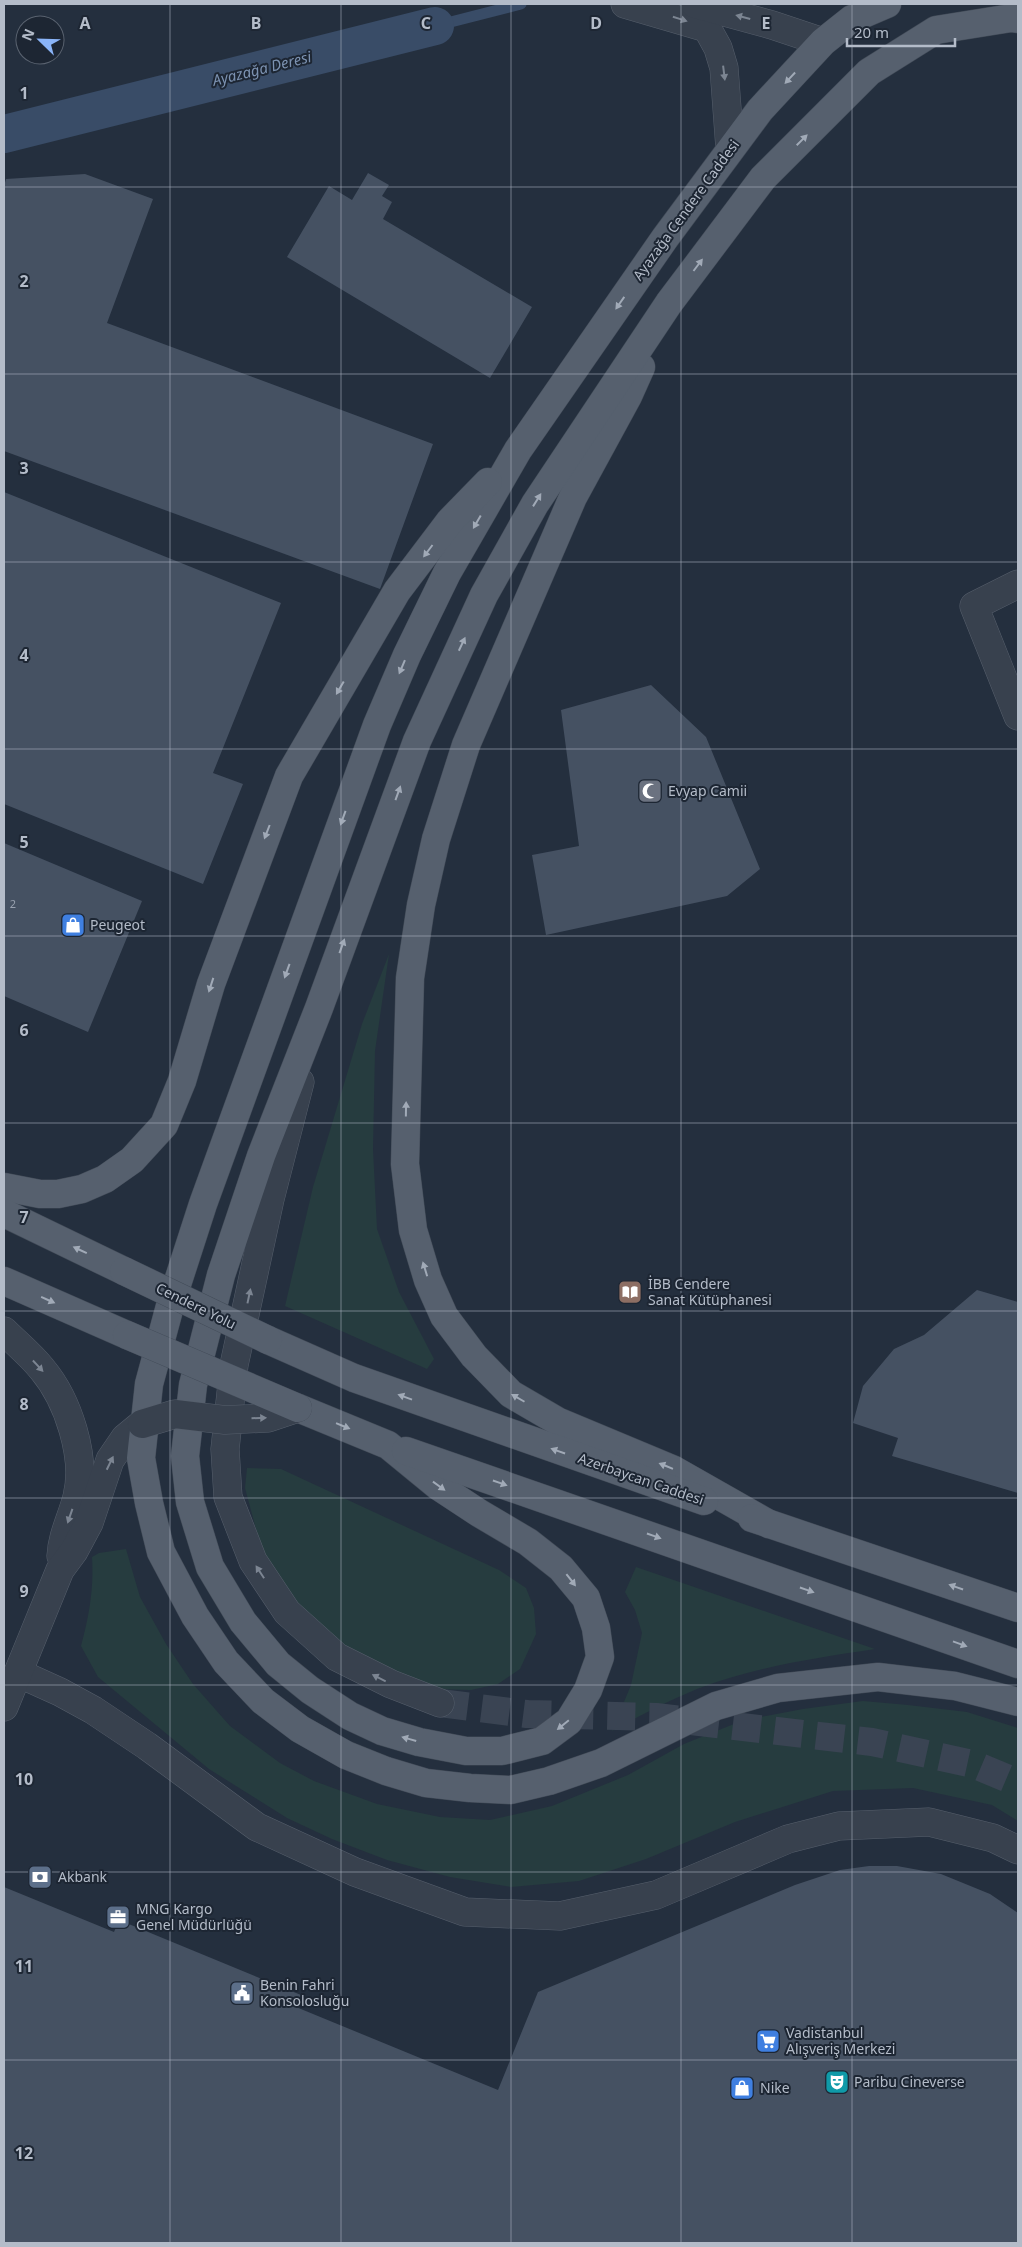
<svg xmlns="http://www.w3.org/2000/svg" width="1022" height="2247" font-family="'Noto Sans',sans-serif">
<rect width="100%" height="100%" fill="#242f3e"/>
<g fill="#263c3f">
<polygon points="389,954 375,1051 373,1149 377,1229 399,1292 434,1359 427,1369 285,1306 313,1187 362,1024"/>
<polygon points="247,1468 281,1469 499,1570 526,1588 534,1608 536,1634 520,1669 498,1684 471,1690 433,1689 327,1640 284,1591 260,1544 245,1488"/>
<path d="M 126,1549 L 140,1597 L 166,1644 L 193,1684 L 230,1726 L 280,1763 L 314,1781 L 377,1804 L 440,1817 L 490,1820 L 552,1806 L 628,1775 L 684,1744 L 744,1720 L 803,1709 L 863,1701 L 908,1705 L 967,1712 L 1018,1728 L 1018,1821 L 992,1805 L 913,1788 L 833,1791 L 735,1822 L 646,1859 L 579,1881 L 511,1887 L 450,1877 L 387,1860 L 332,1839 L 287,1818 L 209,1769 L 98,1677 L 81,1646 C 89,1616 94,1589 92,1557 L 99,1553 Z"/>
<path d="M 636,1567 L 875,1649 C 815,1658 754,1667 697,1689 C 668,1701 639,1716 612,1731 L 631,1685 L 642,1633 L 635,1610 L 625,1592 Z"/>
</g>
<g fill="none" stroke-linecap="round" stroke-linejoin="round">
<polyline stroke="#394c67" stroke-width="11" points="435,26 521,4"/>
<polyline stroke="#394c67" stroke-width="38" points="4,134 435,26"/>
</g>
<g fill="#455162">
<polygon points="368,173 389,185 382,196 392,202 383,219 532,307 490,378 287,257 329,186 352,200"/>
<polygon points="85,174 153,199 107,323 433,444 380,589 4,451 4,186 6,179"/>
<polygon points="4,492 281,603 213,773 243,784 203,884 4,804"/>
<polygon points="651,685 706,737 760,869 727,896 546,935 532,855 579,846 561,710"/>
<polygon points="4,843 142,901 88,1032 4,996"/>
<polygon points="977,1290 1018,1302 1018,1493 892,1456 898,1438 853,1423 863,1386 894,1349 924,1335"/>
<polygon points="869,1866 897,1866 941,1874 990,1894 1018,1913 1018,2243 4,2243 4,1887 114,1932 119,1920 301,1995 296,2007 498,2090 538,1992 795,1885 840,1870"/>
</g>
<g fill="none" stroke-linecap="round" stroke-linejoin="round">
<polyline stroke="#3a4453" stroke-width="28" stroke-dasharray="28 14" stroke-linecap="butt" points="440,1703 527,1714 656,1717 872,1742 973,1764 1018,1783"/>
<g stroke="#565f6c" stroke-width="29">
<g id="minor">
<polyline points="625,4 707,28 718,48 724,68 730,149"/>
<polyline points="695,4 772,25 823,42"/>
<polyline points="1018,584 974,606 1018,716"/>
<polyline points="300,1082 270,1199 234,1365 225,1449 228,1497 253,1561 287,1612 337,1657 391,1684 440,1703"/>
<path d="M 4,1331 C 16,1343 31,1355 42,1369 C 68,1400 87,1457 77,1497 C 72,1517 62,1535 61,1556"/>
<polyline points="18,1673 60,1692 93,1710 147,1746 257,1827 355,1872 465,1912 560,1916 656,1895 788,1839 839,1826 929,1822 993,1838 1018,1850"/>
<polyline points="4,1707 60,1570 74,1551 89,1523 110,1460 125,1438 142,1424"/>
</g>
</g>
<g stroke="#414a57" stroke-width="29">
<g id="major">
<polyline points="887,4 852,19 823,42 760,110 665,238 518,450 447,573 407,655 377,725 203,1204 170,1306 149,1384 141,1458 149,1503 161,1552 195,1616 226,1662 263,1701 300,1729 346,1755 386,1771 426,1783 470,1788 511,1790 549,1781 601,1763 716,1706 778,1688 878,1677 955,1686 1018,1702"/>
<polyline points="641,367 628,396 573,497 466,745 436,839 421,905 410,978 405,1164 413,1230 428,1280 444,1316 474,1356 511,1394 559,1422 674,1470 769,1524"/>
<polyline points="4,1187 40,1194 58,1194 82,1189 105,1179 132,1160 164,1125 182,1081 211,984 289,776 397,591 450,521 488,482"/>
<polyline points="4,1213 124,1271"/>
<polyline points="4,1281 127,1335"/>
<polyline points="268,1340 354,1378 704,1501"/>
<polyline points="298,1408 388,1445 438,1486 479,1513 528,1542 561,1568 586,1598 596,1628 600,1657 588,1690 569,1721 542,1741 502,1751 466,1751 419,1742 382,1731 350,1716 310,1690 278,1664 243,1622 210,1567 190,1502 185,1456 193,1385 221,1275 261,1156 319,1008 417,741 484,595 535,504 669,303 763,178 869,72 936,30 1011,18 1018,19"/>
<polyline points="406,1451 1018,1664"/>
<polyline points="752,1518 1018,1608"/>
</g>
</g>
<use href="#minor" stroke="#38414e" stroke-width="28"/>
<use href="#major" stroke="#56606e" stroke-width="28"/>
<g stroke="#565f6c" stroke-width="29" stroke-linecap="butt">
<polyline id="minor-bridge" points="142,1424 175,1414 225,1420 268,1418 298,1408"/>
</g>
<g stroke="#414a57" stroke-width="29" stroke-linecap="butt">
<g id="major-bridge">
<polyline points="124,1271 268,1340"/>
<polyline points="127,1335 298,1408"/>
</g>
</g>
<use href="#minor-bridge" stroke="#38414e" stroke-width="28"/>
<use href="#major-bridge" stroke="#56606e" stroke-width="28"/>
</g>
<defs><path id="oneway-solid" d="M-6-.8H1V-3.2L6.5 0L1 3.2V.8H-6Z" transform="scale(1.25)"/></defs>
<g fill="#7c8592">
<use href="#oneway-solid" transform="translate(743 17) rotate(-165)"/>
<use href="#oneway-solid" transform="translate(680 19) rotate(18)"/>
<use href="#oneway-solid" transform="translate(724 73) rotate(83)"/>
<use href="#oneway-solid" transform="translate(249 1296) rotate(-78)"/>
<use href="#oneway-solid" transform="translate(38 1366) rotate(47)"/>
<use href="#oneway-solid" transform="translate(259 1418) rotate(-2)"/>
<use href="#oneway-solid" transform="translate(110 1463) rotate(-64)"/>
<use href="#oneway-solid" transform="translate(70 1516) rotate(109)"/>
<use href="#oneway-solid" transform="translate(260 1572) rotate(-123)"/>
<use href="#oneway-solid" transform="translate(379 1678) rotate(-153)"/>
</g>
<g fill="#a1aab7">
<use href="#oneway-solid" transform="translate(790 78) rotate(133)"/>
<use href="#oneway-solid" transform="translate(802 140) rotate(-45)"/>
<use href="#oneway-solid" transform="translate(698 265) rotate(-53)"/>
<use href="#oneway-solid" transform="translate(620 303) rotate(125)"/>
<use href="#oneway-solid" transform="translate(537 500) rotate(-58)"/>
<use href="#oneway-solid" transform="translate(477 522) rotate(120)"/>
<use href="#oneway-solid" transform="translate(428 551) rotate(127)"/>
<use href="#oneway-solid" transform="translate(462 644) rotate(-65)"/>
<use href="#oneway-solid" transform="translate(402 667) rotate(113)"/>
<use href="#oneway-solid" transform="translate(340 688) rotate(120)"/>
<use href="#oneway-solid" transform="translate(398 793) rotate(-70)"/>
<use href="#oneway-solid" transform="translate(343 818) rotate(110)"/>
<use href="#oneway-solid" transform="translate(267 832) rotate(111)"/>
<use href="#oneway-solid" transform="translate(342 946) rotate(-70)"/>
<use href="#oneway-solid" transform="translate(287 971) rotate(110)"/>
<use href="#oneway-solid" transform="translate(211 985) rotate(108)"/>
<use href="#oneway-solid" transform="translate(406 1109) rotate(-89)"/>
<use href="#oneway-solid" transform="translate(80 1250) rotate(-155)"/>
<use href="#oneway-solid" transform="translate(425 1269) rotate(-107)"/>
<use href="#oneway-solid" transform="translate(48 1300) rotate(24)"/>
<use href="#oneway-solid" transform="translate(405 1397) rotate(-160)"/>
<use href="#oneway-solid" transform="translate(518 1398) rotate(-150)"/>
<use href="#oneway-solid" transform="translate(343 1426) rotate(22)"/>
<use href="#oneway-solid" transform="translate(558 1451) rotate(-161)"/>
<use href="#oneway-solid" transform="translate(666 1466) rotate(-158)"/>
<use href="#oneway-solid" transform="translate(500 1483) rotate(19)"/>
<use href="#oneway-solid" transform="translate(439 1486) rotate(36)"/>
<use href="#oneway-solid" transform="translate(654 1536) rotate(19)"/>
<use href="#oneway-solid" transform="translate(571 1580) rotate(52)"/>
<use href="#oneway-solid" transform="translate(956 1587) rotate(-161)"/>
<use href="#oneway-solid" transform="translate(807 1590) rotate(19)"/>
<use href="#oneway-solid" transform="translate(960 1644) rotate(20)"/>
<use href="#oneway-solid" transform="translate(563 1725) rotate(141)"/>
<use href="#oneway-solid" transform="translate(409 1739) rotate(-164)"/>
</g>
<path fill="none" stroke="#b4bcc9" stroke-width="1" stroke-opacity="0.55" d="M 170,4 L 170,2243M 341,4 L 341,2243M 511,4 L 511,2243M 681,4 L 681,2243M 852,4 L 852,2243M 4,187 L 1018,187M 4,374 L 1018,374M 4,562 L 1018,562M 4,749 L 1018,749M 4,936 L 1018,936M 4,1123 L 1018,1123M 4,1311 L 1018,1311M 4,1498 L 1018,1498M 4,1685 L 1018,1685M 4,1872 L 1018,1872M 4,2060 L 1018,2060"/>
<defs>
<g id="mosque-square" transform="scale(1.25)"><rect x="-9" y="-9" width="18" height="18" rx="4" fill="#6b7280" stroke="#1d2633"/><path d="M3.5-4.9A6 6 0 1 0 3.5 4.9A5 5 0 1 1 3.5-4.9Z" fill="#fff"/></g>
<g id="shop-square" transform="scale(1.25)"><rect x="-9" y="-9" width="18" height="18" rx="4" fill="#3f7fe0" stroke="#1d2633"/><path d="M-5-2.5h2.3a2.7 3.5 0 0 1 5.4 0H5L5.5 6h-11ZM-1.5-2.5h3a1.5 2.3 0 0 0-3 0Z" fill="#fff"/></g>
<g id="library-square" transform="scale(1.25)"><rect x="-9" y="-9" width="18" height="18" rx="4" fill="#8d6e63" stroke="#1d2633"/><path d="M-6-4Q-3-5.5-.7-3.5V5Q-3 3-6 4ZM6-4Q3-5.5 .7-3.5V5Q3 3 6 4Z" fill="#fff"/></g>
<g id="bank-square" transform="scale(1.25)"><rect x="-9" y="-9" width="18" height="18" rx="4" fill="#5c6f8a" stroke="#1d2633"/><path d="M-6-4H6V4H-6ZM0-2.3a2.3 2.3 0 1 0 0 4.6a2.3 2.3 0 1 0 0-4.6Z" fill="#fff"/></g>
<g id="office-square" transform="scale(1.25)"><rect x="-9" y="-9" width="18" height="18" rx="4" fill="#5c6f8a" stroke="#1d2633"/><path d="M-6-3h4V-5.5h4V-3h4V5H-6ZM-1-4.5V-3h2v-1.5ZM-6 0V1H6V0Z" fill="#fff"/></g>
<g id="civic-square" transform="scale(1.25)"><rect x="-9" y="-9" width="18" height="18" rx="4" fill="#5c6f8a" stroke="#1d2633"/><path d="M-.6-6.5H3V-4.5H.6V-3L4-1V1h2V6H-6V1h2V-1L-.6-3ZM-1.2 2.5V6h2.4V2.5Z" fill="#fff"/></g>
<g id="supermarket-square" transform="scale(1.25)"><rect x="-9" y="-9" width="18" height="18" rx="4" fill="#3f7fe0" stroke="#1d2633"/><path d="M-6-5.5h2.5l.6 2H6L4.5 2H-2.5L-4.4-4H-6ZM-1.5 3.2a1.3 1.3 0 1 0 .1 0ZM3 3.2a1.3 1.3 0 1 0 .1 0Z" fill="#fff"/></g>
<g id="theatre-square" transform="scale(1.25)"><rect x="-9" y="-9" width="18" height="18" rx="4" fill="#0f9aa8" stroke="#1d2633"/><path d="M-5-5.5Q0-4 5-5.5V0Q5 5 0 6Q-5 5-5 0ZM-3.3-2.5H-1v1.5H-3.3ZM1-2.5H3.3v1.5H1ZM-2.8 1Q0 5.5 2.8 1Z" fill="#fff"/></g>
</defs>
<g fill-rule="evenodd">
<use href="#mosque-square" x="650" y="791"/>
<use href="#shop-square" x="73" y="925"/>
<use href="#library-square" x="630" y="1292"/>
<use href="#bank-square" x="40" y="1877"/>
<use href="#office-square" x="118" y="1917"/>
<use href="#civic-square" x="242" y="1993"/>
<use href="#supermarket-square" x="768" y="2041"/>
<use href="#theatre-square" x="837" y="2082"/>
<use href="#shop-square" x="742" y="2088"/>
</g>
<g text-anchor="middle" stroke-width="4" stroke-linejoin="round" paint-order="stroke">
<g font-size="11" fill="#98a1af">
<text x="13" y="908">2</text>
</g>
<g font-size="14" fill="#b4bcc9" stroke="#1d2633">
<text transform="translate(686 210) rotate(-54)" y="5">Ayazağa Cendere Caddesi</text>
<text transform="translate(196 1306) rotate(26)" y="5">Cendere Yolu</text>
<text transform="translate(641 1479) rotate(19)" y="5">Azerbaycan Caddesi</text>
</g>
<g font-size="14" fill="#b4bcc9" stroke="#1d2633" text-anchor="start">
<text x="668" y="796">Evyap Camii</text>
<text x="90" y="930">Peugeot</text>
<text x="648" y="1289">İBB Cendere<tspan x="648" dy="16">Sanat Kütüphanesi</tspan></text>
<text x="58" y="1882">Akbank</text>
<text x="136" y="1914">MNG Kargo<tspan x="136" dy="16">Genel Müdürlüğü</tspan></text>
<text x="260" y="1990">Benin Fahri<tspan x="260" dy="16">Konsolosluğu</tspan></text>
<text x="786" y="2038">Vadistanbul<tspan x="786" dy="16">Alışveriş Merkezi</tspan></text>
<text x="854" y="2087">Paribu Cineverse</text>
<text x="760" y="2093">Nike</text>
</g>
<g font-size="15" font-style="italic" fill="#7c92b1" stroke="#1d2633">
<text transform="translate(262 69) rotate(-14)" y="5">Ayazağa Deresi</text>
</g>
</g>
<g font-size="16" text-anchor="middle" font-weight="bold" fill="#b4bcc9" stroke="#1d2633" stroke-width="4" stroke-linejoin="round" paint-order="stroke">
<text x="85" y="29">A</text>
<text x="256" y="29">B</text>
<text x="426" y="29">C</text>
<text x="596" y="29">D</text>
<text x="766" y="29">E</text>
<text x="24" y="99">1</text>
<text x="24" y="287">2</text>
<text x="24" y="474">3</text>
<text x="24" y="661">4</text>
<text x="24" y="848">5</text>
<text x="24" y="1036">6</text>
<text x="24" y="1223">7</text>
<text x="24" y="1410">8</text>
<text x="24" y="1597">9</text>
<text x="24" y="1785">10</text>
<text x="24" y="1972">11</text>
<text x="24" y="2159">12</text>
</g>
<rect width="1022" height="2247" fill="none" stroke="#b4bcc9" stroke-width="10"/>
<g transform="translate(40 40) rotate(293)"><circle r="24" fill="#1d2633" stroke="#59626f"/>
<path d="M0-4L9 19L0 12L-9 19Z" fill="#8ab4f8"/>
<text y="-8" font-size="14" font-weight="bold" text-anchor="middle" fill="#b4bcc9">N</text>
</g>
<path d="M847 38v8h108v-8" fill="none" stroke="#b4bcc9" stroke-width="2.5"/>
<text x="854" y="38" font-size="15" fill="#b4bcc9" stroke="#1d2633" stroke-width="4" paint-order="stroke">20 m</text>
</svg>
